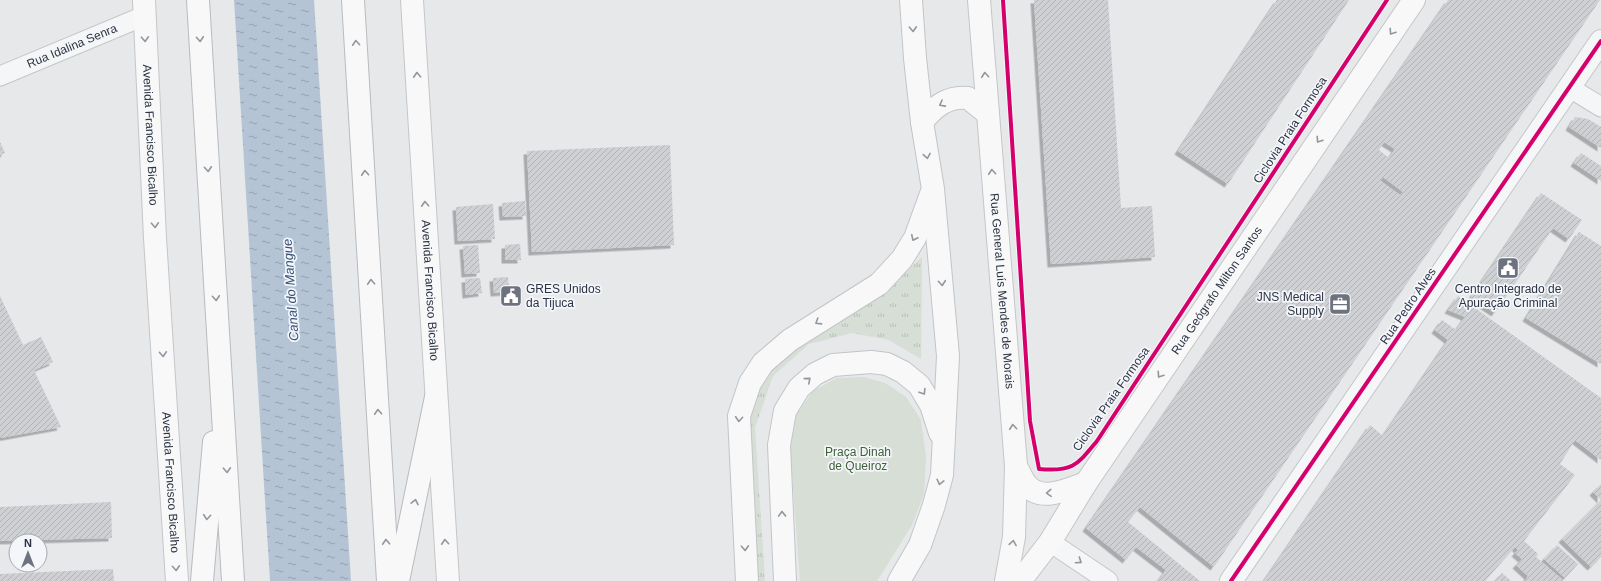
<svg xmlns="http://www.w3.org/2000/svg" width="1601" height="581" font-family="Arial,sans-serif">
<defs>
<pattern id="grass-tufts" width="24" height="20" patternUnits="userSpaceOnUse"><rect width="24" height="20" fill="#d6ded6"/><path d="M3 7l-1-3M5 7V3M7 7l1-3M15 17l-1-3M17 17v-4M19 17l1-3" fill="none" stroke="#b8bfb9"/></pattern>
<pattern id="water-ripples" width="26" height="14" patternUnits="userSpaceOnUse"><rect width="26" height="14" fill="#b4c4d5"/><path d="M2 4q2-2 4 0t4 0M15 11q2-2 4 0t4 0" fill="none" stroke="#93a0af"/></pattern>
<pattern id="building-hatch" width="6" height="6" patternUnits="userSpaceOnUse"><rect width="6" height="6" fill="#ced0d3"/><path d="M-1 1l2-2M0 6l6-6M5 7l2-2" fill="none" stroke="#b1b3b6"/></pattern>
<filter id="shadow"><feDropShadow dx="-3.5" dy="3.5" stdDeviation="0" flood-color="#0004"/></filter>
</defs>
<rect width="100%" height="100%" fill="#e6e8ea"/>
<polygon fill="url(#grass-tufts)" points="922,257 921,359 889,340 852,333 809,344 773,376 755,428 765,581 756,581 749,410 759,383 785,353 883,293"/>
<polygon fill="#d6ded6" points="864,377 885,383 906,397 921,420 926,457 924,494 912,525 877,581 800,581 790,446 797,414 813,391 837,378"/>
<polygon fill="url(#water-ripples)" points="234,0 314,0 351,581 270,581"/>
<g fill="url(#building-hatch)" fill-rule="evenodd" filter="url(#shadow)">
<polygon points="1034,0 1108,0 1121,208 1152,206 1155,257 1051,264"/>
<polygon points="1277,0 1349,0 1228,184 1178,151"/>
<path d="M 1448,0 L 1600,0 L 1214,567 L 1140,507 L 1128,522 L 1200,581 L 1158,581 L 1166,570 L 1136,547 L 1126,560 L 1086,528 ZM 1384,142 L 1395,149 L 1389,158 L 1379,150 ZM 1383,177 L 1403,192 L 1400,195 L 1380,181 Z"/>
<polygon points="1575,117 1588,119 1601,127 1601,148 1569,127"/>
<polygon points="0,142 5,153 0,155"/>
<polygon points="670,145 674,245 532,252 527,151"/>
<polygon points="1581,153 1601,166 1601,181 1574,163"/>
<polygon points="1541,193 1582,220 1569,239 1553,228 1495,313 1471,297"/>
<polygon points="525,201 526,216 503,217 502,203"/>
<polygon points="493,204 495,239 458,241 456,207"/>
<polygon points="1579,232 1601,246 1601,364 1526,318"/>
<polygon points="520,244 521,260 505,260 505,245"/>
<polygon points="478,245 480,273 465,274 463,246"/>
<polygon points="508,277 509,292 494,293 493,278"/>
<polygon points="480,278 482,293 466,295 465,279"/>
<polygon points="0,296 23,345 41,337 53,362 34,370 61,427 0,438"/>
<polygon points="1458,296 1601,398 1601,460 1575,440 1560,464 1575,475 1524,541 1538,554 1536,557 1564,581 1525,581 1528,576 1516,565 1522,559 1515,553 1518,550 1515,547 1485,581 1264,581 1370,425 1383,436 1448,340 1435,330 1442,320 1456,330 1465,317 1448,310"/>
<polygon points="1601,484 1601,500 1593,492"/>
<polygon points="1601,500 1601,557 1591,567 1562,539"/>
<polygon points="111,502 112,538 0,541 0,507"/>
<polygon points="1557,545 1578,564 1565,578 1544,559"/>
<polygon points="113,569 114,581 0,581 0,574"/>
<polygon points="1502,573 1511,581 1495,581"/>
</g>
<g fill="none" stroke-linecap="round" stroke-linejoin="round">
<g stroke="#c4c6c8" stroke-width="21">
<g id="minor">
<path id="s1" d="M 0,76 L 144,16"/>
<polyline points="1570,88 1601,107"/>
<polyline points="1050,542 1108,581"/>
</g>
</g>
<g stroke="#c4c6c8" stroke-width="24">
<polyline id="tertiary" points="1231,581 1601,41"/>
</g>
<g stroke="#c4c6c8" stroke-width="24">
<g id="secondary">
<path id="s2" d="M 144,0 L 155,238 L 177,581"/>
<path id="s3" d="M 412,0 L 448,581"/>
<path id="s4" d="M 979,0 L 1016,466 L 1014,537 L 1006,581"/>
<path d="M 1016,466 C 1019,472 1022,478 1025,483 C 1040,504 1068,489 1086,483"/>
<path id="s5" d="M 1020,581 L 1050,542 L 1086,483 L 1414,0"/>
</g>
</g>
<g stroke="#c2c5c8" stroke-width="24">
<g id="primary">
<path d="M 922,122 C 934,107 947,96 968,98 L 988,114"/>
<polyline points="747,581 739,416 750,383 763,363 790,340 879,284 902,259 915,238 931,194"/>
<polyline points="785,581 779,445 785,411 799,388 815,374 833,365 871,362 887,364 903,372 919,385 931,405 940,433"/>
<polyline points="899,581 920,545 934,505 942,475 948,356 933,189 922,122 915,58 911,0"/>
</g>
</g>
<g stroke="#b8bbbf" stroke-width="24">
<g id="trunk">
<polyline points="198,0 233,581"/>
<polyline points="353,0 388,581"/>
<polyline points="202,581 214,442"/>
<polyline points="398,581 436,397"/>
</g>
</g>
<use href="#minor" stroke="#f5f6f7" stroke-width="19"/>
<use href="#tertiary" stroke="#f5f6f7" stroke-width="22"/>
<use href="#secondary" stroke="#f8f8f8" stroke-width="22"/>
<use href="#primary" stroke="#f8f8f8" stroke-width="22"/>
<use href="#trunk" stroke="#f8f8f8" stroke-width="22"/>
<g stroke="#f4f6f9" stroke-width="6">
<g id="cycleway">
<path d="M 1003,0 L 1030,421 L 1039,469 C 1073,472 1077,465 1097,441 L 1387,0"/>
<polyline points="1231,581 1601,41"/>
</g>
</g>
<use href="#cycleway" stroke="#d6006c" stroke-width="4"/>
</g>
<defs><path id="oneway-chevron" d="M-2-3.5L2.5 0L-2 3.5" fill="none" stroke-width="1.6" stroke-linecap="round" stroke-linejoin="round"/></defs>
<g stroke="#92969e">
<use href="#oneway-chevron" transform="translate(913 29) rotate(87)"/>
<use href="#oneway-chevron" transform="translate(1392 32) rotate(124)"/>
<use href="#oneway-chevron" transform="translate(145 39) rotate(87)"/>
<use href="#oneway-chevron" transform="translate(200 39) rotate(86)"/>
<use href="#oneway-chevron" transform="translate(356 43) rotate(-94)"/>
<use href="#oneway-chevron" transform="translate(417 75) rotate(-93)"/>
<use href="#oneway-chevron" transform="translate(985 75) rotate(-95)"/>
<use href="#oneway-chevron" transform="translate(942 104) rotate(152)"/>
<use href="#oneway-chevron" transform="translate(1319 140) rotate(124)"/>
<use href="#oneway-chevron" transform="translate(927 156) rotate(80)"/>
<use href="#oneway-chevron" transform="translate(208 169) rotate(86)"/>
<use href="#oneway-chevron" transform="translate(992 172) rotate(-95)"/>
<use href="#oneway-chevron" transform="translate(365 173) rotate(-94)"/>
<use href="#oneway-chevron" transform="translate(425 204) rotate(-93)"/>
<use href="#oneway-chevron" transform="translate(155 225) rotate(87)"/>
<use href="#oneway-chevron" transform="translate(914 238) rotate(116)"/>
<use href="#oneway-chevron" transform="translate(371 282) rotate(-93)"/>
<use href="#oneway-chevron" transform="translate(942 283) rotate(85)"/>
<use href="#oneway-chevron" transform="translate(216 298) rotate(86)"/>
<use href="#oneway-chevron" transform="translate(818 322) rotate(148)"/>
<use href="#oneway-chevron" transform="translate(163 354) rotate(86)"/>
<use href="#oneway-chevron" transform="translate(1160 375) rotate(124)"/>
<use href="#oneway-chevron" transform="translate(808 380) rotate(-41)"/>
<use href="#oneway-chevron" transform="translate(923 392) rotate(58)"/>
<use href="#oneway-chevron" transform="translate(378 412) rotate(-93)"/>
<use href="#oneway-chevron" transform="translate(739 419) rotate(94)"/>
<use href="#oneway-chevron" transform="translate(1013 427) rotate(-95)"/>
<use href="#oneway-chevron" transform="translate(227 470) rotate(87)"/>
<use href="#oneway-chevron" transform="translate(940 482) rotate(104)"/>
<use href="#oneway-chevron" transform="translate(1049 493) rotate(177)"/>
<use href="#oneway-chevron" transform="translate(415 502) rotate(-78)"/>
<use href="#oneway-chevron" transform="translate(782 514) rotate(-92)"/>
<use href="#oneway-chevron" transform="translate(207 517) rotate(95)"/>
<use href="#oneway-chevron" transform="translate(386 542) rotate(-93)"/>
<use href="#oneway-chevron" transform="translate(445 542) rotate(-94)"/>
<use href="#oneway-chevron" transform="translate(1013 543) rotate(-81)"/>
<use href="#oneway-chevron" transform="translate(745 548) rotate(87)"/>
<use href="#oneway-chevron" transform="translate(176 568) rotate(86)"/>
</g>
<use stroke="#90959e" href="#oneway-chevron" transform="translate(1079 561) rotate(34)"/>
<defs>
<g id="civic-square" transform="scale(1.15)"><rect x="-9" y="-9" width="18" height="18" rx="4" fill="#6c737f" stroke="#f4f6f9"/><path d="M-.6-6.5H3V-4.5H.6V-3L4-1V1h2V6H-6V1h2V-1L-.6-3ZM-1.2 2.5V6h2.4V2.5Z" fill="#fff"/></g>
<g id="office-square" transform="scale(1.15)"><rect x="-9" y="-9" width="18" height="18" rx="4" fill="#6c737f" stroke="#f4f6f9"/><path d="M-6-3h4V-5.5h4V-3h4V5H-6ZM-1-4.5V-3h2v-1.5ZM-6 0V1H6V0Z" fill="#fff"/></g>
</defs>
<g fill-rule="evenodd">
<use href="#civic-square" x="1508" y="268"/>
<use href="#civic-square" x="511" y="296"/>
<use href="#office-square" x="1340" y="304"/>
</g>
<g text-anchor="middle" stroke-width="3.5" stroke-linejoin="round" paint-order="stroke">
<g font-size="12" fill="#2b3445" stroke="#f4f6f9">
<text dy="4" stroke="none"><textPath href="#s1" startOffset="78">Rua Idalina Senra</textPath></text>
<text transform="translate(1290 130) rotate(-57)" y="4">Ciclovia Praia Formosa</text>
<text dy="4" stroke="none"><textPath href="#s2" startOffset="135">Avenida Francisco Bicalho</textPath></text>
<text dy="4" stroke="none"><textPath href="#s5" startOffset="351">Rua Geógrafo Milton Santos</textPath></text>
<text dy="4" stroke="none"><textPath href="#s3" startOffset="291">Avenida Francisco Bicalho</textPath></text>
<text dy="4" stroke="none"><textPath href="#s4" startOffset="292">Rua General Luís Mendes de Morais</textPath></text>
<text transform="translate(1408 306) rotate(-56)" y="4">Rua Pedro Alves</text>
<text transform="translate(1111 399) rotate(-55)" y="4">Ciclovia Praia Formosa</text>
<text dy="4" stroke="none"><textPath href="#s2" startOffset="483">Avenida Francisco Bicalho</textPath></text>
</g>
<g font-size="12" fill="#2b3445" stroke="#f4f6f9" text-anchor="start">
<text x="526" y="293">GRES Unidos<tspan x="526" dy="14">da Tijuca</tspan></text>
<text x="1508" y="293" text-anchor="middle">Centro Integrado de<tspan x="1508" dy="14">Apuração Criminal</tspan></text>
<text x="1324" y="301" text-anchor="end">JNS Medical<tspan x="1324" dy="14">Supply</tspan></text>
</g>
<g font-size="12" fill="#3f6138" stroke="#f4f6f9">
<text x="858" y="456">Praça Dinah<tspan x="858" dy="14">de Queiroz</tspan></text>
</g>
<g font-size="13" font-style="italic" fill="#34527a" stroke="#f4f6f9">
<text transform="translate(290 290) rotate(-94)" y="5">Canal do Mangue</text>
</g>
</g>
<g transform="translate(28 553)"><circle r="19" fill="#f4f6f9" stroke="#a4a8b1"/>
<path d="M0-3L7 15L0 10L-7 15Z" fill="#6c737f"/>
<text y="-6" font-size="11" font-weight="bold" text-anchor="middle" fill="#2b3445">N</text>
</g>
</svg>
